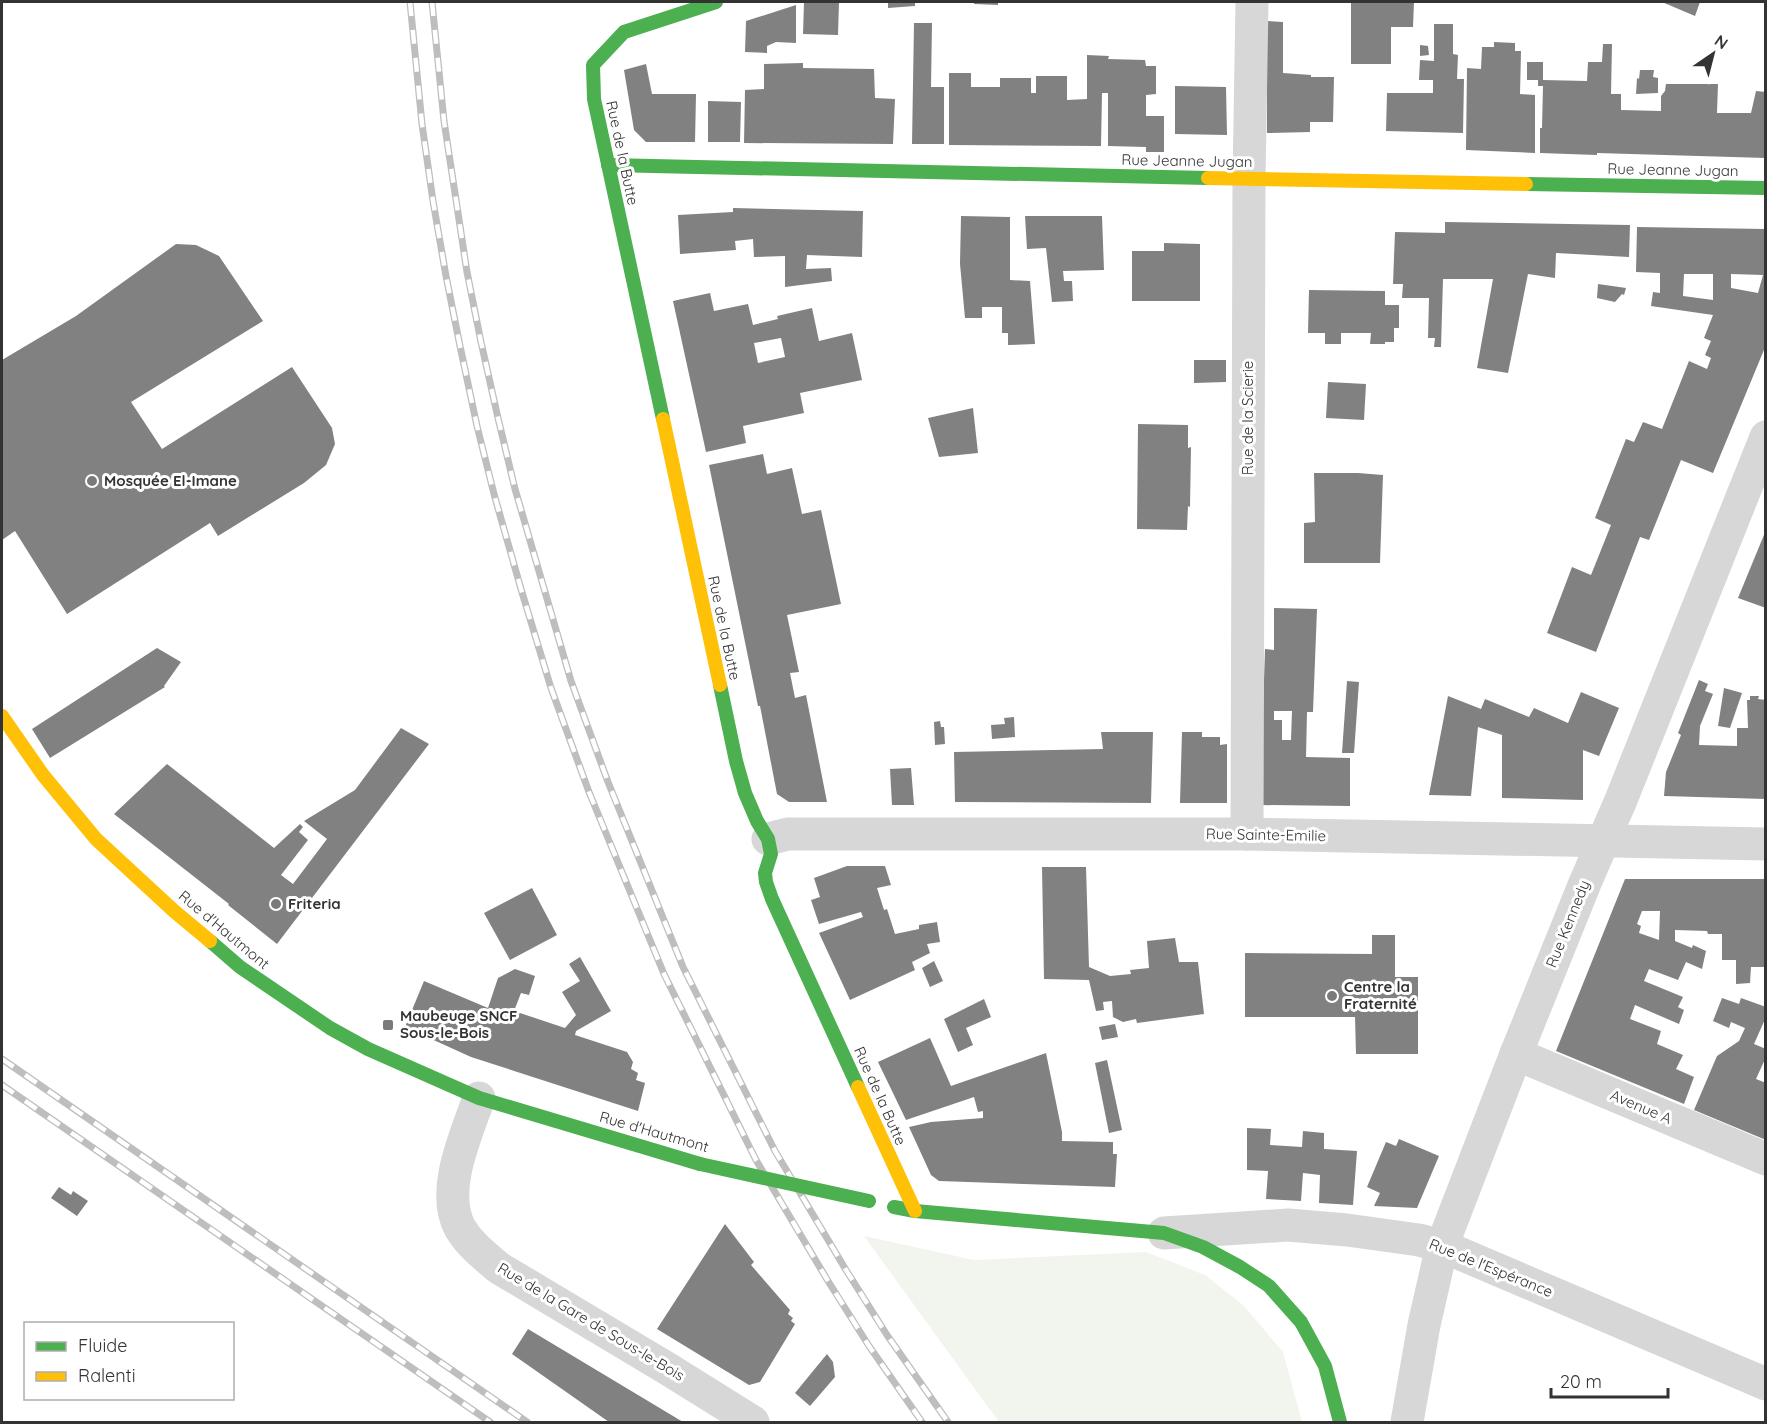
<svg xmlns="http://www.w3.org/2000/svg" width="1767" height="1424" font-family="Quicksand,sans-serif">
<rect width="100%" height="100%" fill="#fff"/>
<polygon fill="#f1f5ed" points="864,1236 974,1260 1146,1252 1205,1275 1243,1305 1283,1352 1302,1422 999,1422"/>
<g fill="#818181" fill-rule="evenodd">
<polygon points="804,2 839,2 838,35 803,34"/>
<polygon points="888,2 915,2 915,6 888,8"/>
<polygon points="974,2 998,2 998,5 974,4"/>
<polygon points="1351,2 1414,2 1413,27 1391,27 1391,64 1351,64"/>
<polygon points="1662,2 1700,2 1695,16"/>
<polygon points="796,5 796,43 776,42 767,46 767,53 745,52 746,21"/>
<polygon points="1267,21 1283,22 1283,73 1311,75 1311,77 1334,77 1333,122 1310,122 1310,132 1267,133"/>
<polygon points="914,23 932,23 931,87 944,87 944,144 912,144"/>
<polygon points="1434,24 1453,24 1453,54 1458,55 1457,79 1464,79 1463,133 1386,131 1387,93 1433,93 1433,80 1419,80 1420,60 1434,61"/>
<polygon points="1494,42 1515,43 1515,51 1521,51 1520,94 1535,95 1535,153 1466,150 1467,68 1481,69 1482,47 1494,47"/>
<polygon points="1603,44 1612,44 1611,94 1621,94 1621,110 1661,111 1661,96 1665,91 1666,84 1718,84 1717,113 1751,113 1756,91 1766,92 1766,158 1597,153 1597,155 1540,153 1540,128 1542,128 1543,86 1538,86 1538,80 1527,80 1527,62 1543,62 1543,80 1587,81 1588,62 1602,62"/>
<polygon points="1420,45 1428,46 1429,55 1420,56"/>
<polygon points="1087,55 1109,56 1108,59 1145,60 1146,66 1156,66 1156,94 1146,95 1146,116 1164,116 1164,152 1146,152 1146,147 1108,146 1108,93 1102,93 1101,146 949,145 949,73 971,73 971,87 1000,87 1000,78 1031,78 1031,93 1036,93 1036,76 1067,76 1067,100 1087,99"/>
<polygon points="803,63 803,68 874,69 875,98 895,99 893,144 744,143 745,90 764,89 764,64"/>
<polygon points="646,64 652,94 696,94 695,142 646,142 634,130 624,70"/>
<polygon points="1640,70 1654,70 1653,77 1658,78 1658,93 1636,94 1637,78 1639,79"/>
<polygon points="1175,86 1226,87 1227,135 1175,134"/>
<polygon points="708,101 741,102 740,142 708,142"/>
<polygon points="733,208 863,211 862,257 807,255 806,269 831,268 832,281 785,287 785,256 754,257 753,239 735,241 736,250 680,254 678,215 733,212"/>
<polygon points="961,216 1010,217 1010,280 1030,281 1035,344 1008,345 1008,333 1002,333 1002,307 982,307 982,318 965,318 960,264"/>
<polygon points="1025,216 1102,216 1104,270 1063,271 1064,281 1072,281 1073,301 1052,302 1046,248 1027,249"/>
<polygon points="1445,222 1630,225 1629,257 1556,253 1555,278 1528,274 1508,373 1477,368 1493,279 1443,279 1441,347 1434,347 1435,338 1428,338 1429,298 1402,298 1403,284 1393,284 1395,232 1445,233"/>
<path d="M 1637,227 L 1766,229 L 1766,345 L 1713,473 L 1681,460 L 1649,540 L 1640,537 L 1596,652 L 1547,633 L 1572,567 L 1591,575 L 1611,525 L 1595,518 L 1626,439 L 1634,442 L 1643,422 L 1662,429 L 1689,361 L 1707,369 L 1711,358 L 1705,355 L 1711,341 L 1704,338 L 1713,315 L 1651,306 L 1653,292 L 1660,293 L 1660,273 L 1636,272 ZM 1684,274 L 1713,274 L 1713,300 L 1683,296 ZM 1731,274 L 1763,275 L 1758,293 L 1731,288 Z"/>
<polygon points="1164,243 1200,244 1200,301 1132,301 1132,251 1164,251"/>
<polygon points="176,244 196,245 219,256 263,321 131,402 162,449 292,367 332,428 335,444 326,465 304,483 218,536 210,523 67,614 15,531 2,540 2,360 76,316"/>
<polygon points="1598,284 1626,288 1624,295 1622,294 1615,302 1597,298"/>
<polygon points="1309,290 1385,291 1385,305 1399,305 1399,328 1394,328 1394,342 1385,342 1385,344 1370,344 1371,333 1341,333 1341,344 1325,344 1325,333 1308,333"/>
<path d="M 710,293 L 714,311 L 748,304 L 753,325 L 778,319 L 777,316 L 812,308 L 819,341 L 852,333 L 862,380 L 800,393 L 804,413 L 743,426 L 746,443 L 706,452 L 673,301 ZM 781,338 L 785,357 L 758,363 L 754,343 Z"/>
<polygon points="1194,360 1226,360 1226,382 1194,383"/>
<polygon points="1328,382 1366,384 1364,420 1326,418"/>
<polygon points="973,408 978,453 939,457 928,418"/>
<polygon points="1138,424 1188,425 1188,448 1191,447 1190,507 1188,506 1187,530 1137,529"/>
<polygon points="763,454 767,474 792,468 802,514 821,510 841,604 787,615 799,672 790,673 795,698 806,695 827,802 789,802 777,794 760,706 758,706 709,465"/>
<polygon points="1314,473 1358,473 1383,475 1380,563 1304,563 1304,523 1315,522"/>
<polygon points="1766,530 1766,608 1738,598"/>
<path d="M 1274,608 L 1317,609 L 1313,712 L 1307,712 L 1306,757 L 1350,758 L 1350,806 L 1260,805 L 1265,649 L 1274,650 ZM 1274,711 L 1292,711 L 1291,740 L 1282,740 L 1282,720 L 1274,720 Z"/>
<polygon points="157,648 181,662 164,686 165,687 50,758 32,729"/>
<polygon points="1699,680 1708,684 1705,691 1713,694 1700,726 1699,745 1737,746 1737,728 1748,728 1747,700 1750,700 1750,696 1759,696 1758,699 1766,700 1766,799 1664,796 1666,772 1681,735 1678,733"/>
<polygon points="1347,681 1359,682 1354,753 1342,753"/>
<polygon points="1724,688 1742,693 1730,728 1718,726"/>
<polygon points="1581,692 1619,708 1599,756 1583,750 1583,800 1502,798 1502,735 1478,727 1471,796 1429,795 1448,696 1481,709 1485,699 1529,717 1534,708 1568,723"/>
<polygon points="1014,717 1015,737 992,739 991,725 1005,724 1004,718"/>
<polygon points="940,721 941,727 944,727 945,744 935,745 934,722"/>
<polygon points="401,728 429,744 277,944 228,905 229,904 114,814 167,764 274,848 300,824 303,827 299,832 308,840 281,875 293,884 327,839 304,821 355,790"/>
<polygon points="1101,732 1153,732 1151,803 955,802 954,752 1103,749"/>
<polygon points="1182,732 1202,732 1202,737 1220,737 1220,745 1227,744 1227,803 1180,803"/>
<polygon points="911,768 914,805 892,805 890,769"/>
<polygon points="847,866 885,866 891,885 877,888 884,910 887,909 895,934 919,929 919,925 937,922 940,942 927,944 930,953 912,962 915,970 850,1000 819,933 863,917 861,912 819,924 811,900 820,897 814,878"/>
<polygon points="1042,867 1086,867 1089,967 1110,976 1131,974 1130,970 1149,968 1147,941 1175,938 1179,962 1198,962 1204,1014 1137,1023 1136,1019 1123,1022 1113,1017 1112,1001 1103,1002 1104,1010 1096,1011 1089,980 1044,979"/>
<path d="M 1625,879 L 1766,879 L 1766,967 L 1751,967 L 1750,983 L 1736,984 L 1736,960 L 1722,960 L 1722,934 L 1708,934 L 1707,931 L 1675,930 L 1675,941 L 1692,948 L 1693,945 L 1706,951 L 1702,969 L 1686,962 L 1678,980 L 1649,969 L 1644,981 L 1683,997 L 1678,1007 L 1684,1010 L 1679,1024 L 1635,1005 L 1630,1019 L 1661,1031 L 1657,1044 L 1683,1055 L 1676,1069 L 1694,1077 L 1684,1104 L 1556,1051 ZM 1642,911 L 1660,911 L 1659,940 L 1639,933 L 1641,926 L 1637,924 Z"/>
<polygon points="532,888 557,935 510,960 484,913"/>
<polygon points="1372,935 1395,935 1395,977 1418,977 1418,1054 1356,1054 1355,1017 1245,1017 1245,953 1372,954"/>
<polygon points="580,957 611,1011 576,1031 575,1035 627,1052 633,1062 631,1069 638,1073 636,1080 645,1083 638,1111 471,1057 405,1027 424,981 488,1008 498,978 515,969 535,976 529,995 521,993 514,1011 565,1028 576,1015 562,992 580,981 569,964"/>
<polygon points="934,961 943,981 930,987 922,968"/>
<polygon points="1722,998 1739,1004 1741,998 1766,1007 1766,1017 1754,1044 1766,1049 1766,1057 1756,1079 1766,1083 1766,1140 1694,1110 1717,1056 1739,1041 1745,1028 1731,1022 1729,1028 1713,1021"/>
<polygon points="984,999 991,1017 966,1028 973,1045 958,1052 944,1019"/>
<polygon points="1115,1024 1118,1037 1102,1040 1099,1027"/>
<polygon points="930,1038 951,1086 1046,1053 1062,1132 1062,1141 1113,1142 1113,1154 1117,1154 1115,1187 939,1181 931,1175 909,1127 931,1122 983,1118 983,1111 978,1112 974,1097 906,1120 878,1062"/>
<polygon points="1107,1060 1122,1130 1109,1133 1095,1063"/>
<polygon points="1247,1128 1271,1129 1270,1145 1302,1147 1303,1131 1324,1133 1324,1149 1357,1151 1353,1205 1319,1203 1320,1175 1303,1173 1301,1201 1266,1199 1268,1171 1247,1170"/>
<polygon points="1399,1139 1439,1156 1417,1208 1374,1206 1380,1193 1367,1187 1386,1142 1396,1146"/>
<polygon points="59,1187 71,1195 73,1191 88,1201 77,1216 51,1198"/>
<polygon points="725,1224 754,1262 751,1265 790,1310 788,1314 793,1318 791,1321 795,1324 760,1382 749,1385 657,1329"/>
<polygon points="528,1329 683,1422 609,1422 512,1354"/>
<polygon points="827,1354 833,1362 835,1377 810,1406 795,1393"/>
</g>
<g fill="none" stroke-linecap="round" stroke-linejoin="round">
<g stroke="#d7d7d7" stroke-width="33">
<polyline points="1247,834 1249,179 1252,2"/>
<polyline points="768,839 788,834 1247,834 1766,844"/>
<polyline points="1516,1054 1766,1159"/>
<path d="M 479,1098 C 466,1135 440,1191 460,1228 C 470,1245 485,1256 499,1268 L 668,1369 L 753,1422"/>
<polyline points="1164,1233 1288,1225 1347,1230 1419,1240 1442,1246 1766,1384"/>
<polyline points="1407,1422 1424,1325 1442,1246 1516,1054 1585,883 1621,800 1766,437"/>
</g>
<g stroke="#4caf50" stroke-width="14">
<polyline points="608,165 1208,178"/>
<polyline points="1526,184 1766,188"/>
<polyline points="663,419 594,99 593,65 624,32 716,2"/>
<polyline points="720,685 736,761 745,793 757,821 768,839 771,854 765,873 766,882 772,899 858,1087"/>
<polyline points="210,941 240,967 330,1028 368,1049 479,1098 700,1164"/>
<polyline points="894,1207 915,1211 1164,1233 1203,1247 1240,1267 1269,1286 1301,1322 1325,1366 1340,1422"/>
</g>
<g stroke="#ffc107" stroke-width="14">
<polyline points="1208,178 1526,184"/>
<polyline points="663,419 720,685"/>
<polyline points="2,716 43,775 96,839 174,911 210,941"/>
<polyline points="858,1087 915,1211"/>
</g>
<g stroke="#bebebe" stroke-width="7">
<g id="rail">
<polyline points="410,2 422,124 433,201 446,276 460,346 477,426 494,494 521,589 551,688 589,792 664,974 756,1160 828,1281 869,1346 922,1422"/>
<polyline points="432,2 444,121 467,272 481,342 498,418 515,489 571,681 608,782 683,967 775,1151 846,1270 887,1335 948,1422"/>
<polyline points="2,1059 527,1422"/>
<polyline points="2,1085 490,1422"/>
</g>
</g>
<use href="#rail" stroke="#fff" stroke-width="4.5" stroke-dasharray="14" stroke-linecap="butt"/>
<polyline stroke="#4caf50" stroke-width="14" points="700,1164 869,1201"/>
</g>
<g fill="#7a7a7a" stroke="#fff" stroke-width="2">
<circle cx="92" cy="481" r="6"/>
<circle cx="276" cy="904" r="6"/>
<circle cx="1332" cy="996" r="6"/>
<rect x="382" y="1019" width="12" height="12" rx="3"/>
</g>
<g text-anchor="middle" stroke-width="6" stroke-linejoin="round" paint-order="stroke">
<g font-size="15" fill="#333" stroke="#fff">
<text transform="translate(622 153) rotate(78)" y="5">Rue de la Butte</text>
<text transform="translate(1187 161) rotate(1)" y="5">Rue Jeanne Jugan</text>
<text transform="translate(1673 170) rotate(1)" y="5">Rue Jeanne Jugan</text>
<text transform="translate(1248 418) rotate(-90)" y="5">Rue de la Scierie</text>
<text transform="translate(724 628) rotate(78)" y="5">Rue de la Butte</text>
<text transform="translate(1266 835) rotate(1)" y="5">Rue Sainte-Emilie</text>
<text transform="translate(1568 924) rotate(-68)" y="5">Rue Kennedy</text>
<text transform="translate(224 930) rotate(40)" y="5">Rue d'Hautmont</text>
<text transform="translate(880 1096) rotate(66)" y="5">Rue de la Butte</text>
<text transform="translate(1641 1107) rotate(23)" y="5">Avenue A</text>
<text transform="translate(654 1132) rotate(16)" y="5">Rue d'Hautmont</text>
<text transform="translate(1491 1268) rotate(22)" y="5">Rue de l'Espérance</text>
<text transform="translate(591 1322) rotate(31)" y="5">Rue de la Gare de Sous-le-Bois</text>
</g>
<g font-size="15" font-weight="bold" fill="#333" stroke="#fff" text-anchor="start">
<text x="104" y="486">Mosquée El-Imane</text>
<text x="288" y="909">Friteria</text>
<text x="1344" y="992">Centre la<tspan x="1344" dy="17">Fraternité</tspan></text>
<text x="400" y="1021">Maubeuge SNCF<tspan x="400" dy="17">Sous-le-Bois</tspan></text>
</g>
</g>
<rect width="1767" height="1424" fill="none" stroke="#333333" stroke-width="6"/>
<rect x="24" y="1322" width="210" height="78" fill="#ffffff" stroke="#adadad" stroke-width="1.5"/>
<rect x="36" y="1342" width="30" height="9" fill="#4caf50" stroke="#adadad" stroke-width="1.5"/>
<text x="78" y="1352" font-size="18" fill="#333333">Fluide</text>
<rect x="36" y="1372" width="30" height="9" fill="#ffc107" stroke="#adadad" stroke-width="1.5"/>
<text x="78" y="1382" font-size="18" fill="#333333">Ralenti</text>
<g transform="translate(1713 54) rotate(35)" stroke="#ffffff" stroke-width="4.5" paint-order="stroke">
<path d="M0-4.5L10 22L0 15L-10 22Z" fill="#333333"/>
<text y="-9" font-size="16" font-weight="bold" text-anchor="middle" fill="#333333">N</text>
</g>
<path d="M1551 1388v9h117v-9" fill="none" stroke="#333333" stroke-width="3"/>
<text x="1560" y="1388" font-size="18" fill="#333333" stroke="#ffffff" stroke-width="4.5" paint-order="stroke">20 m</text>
</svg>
